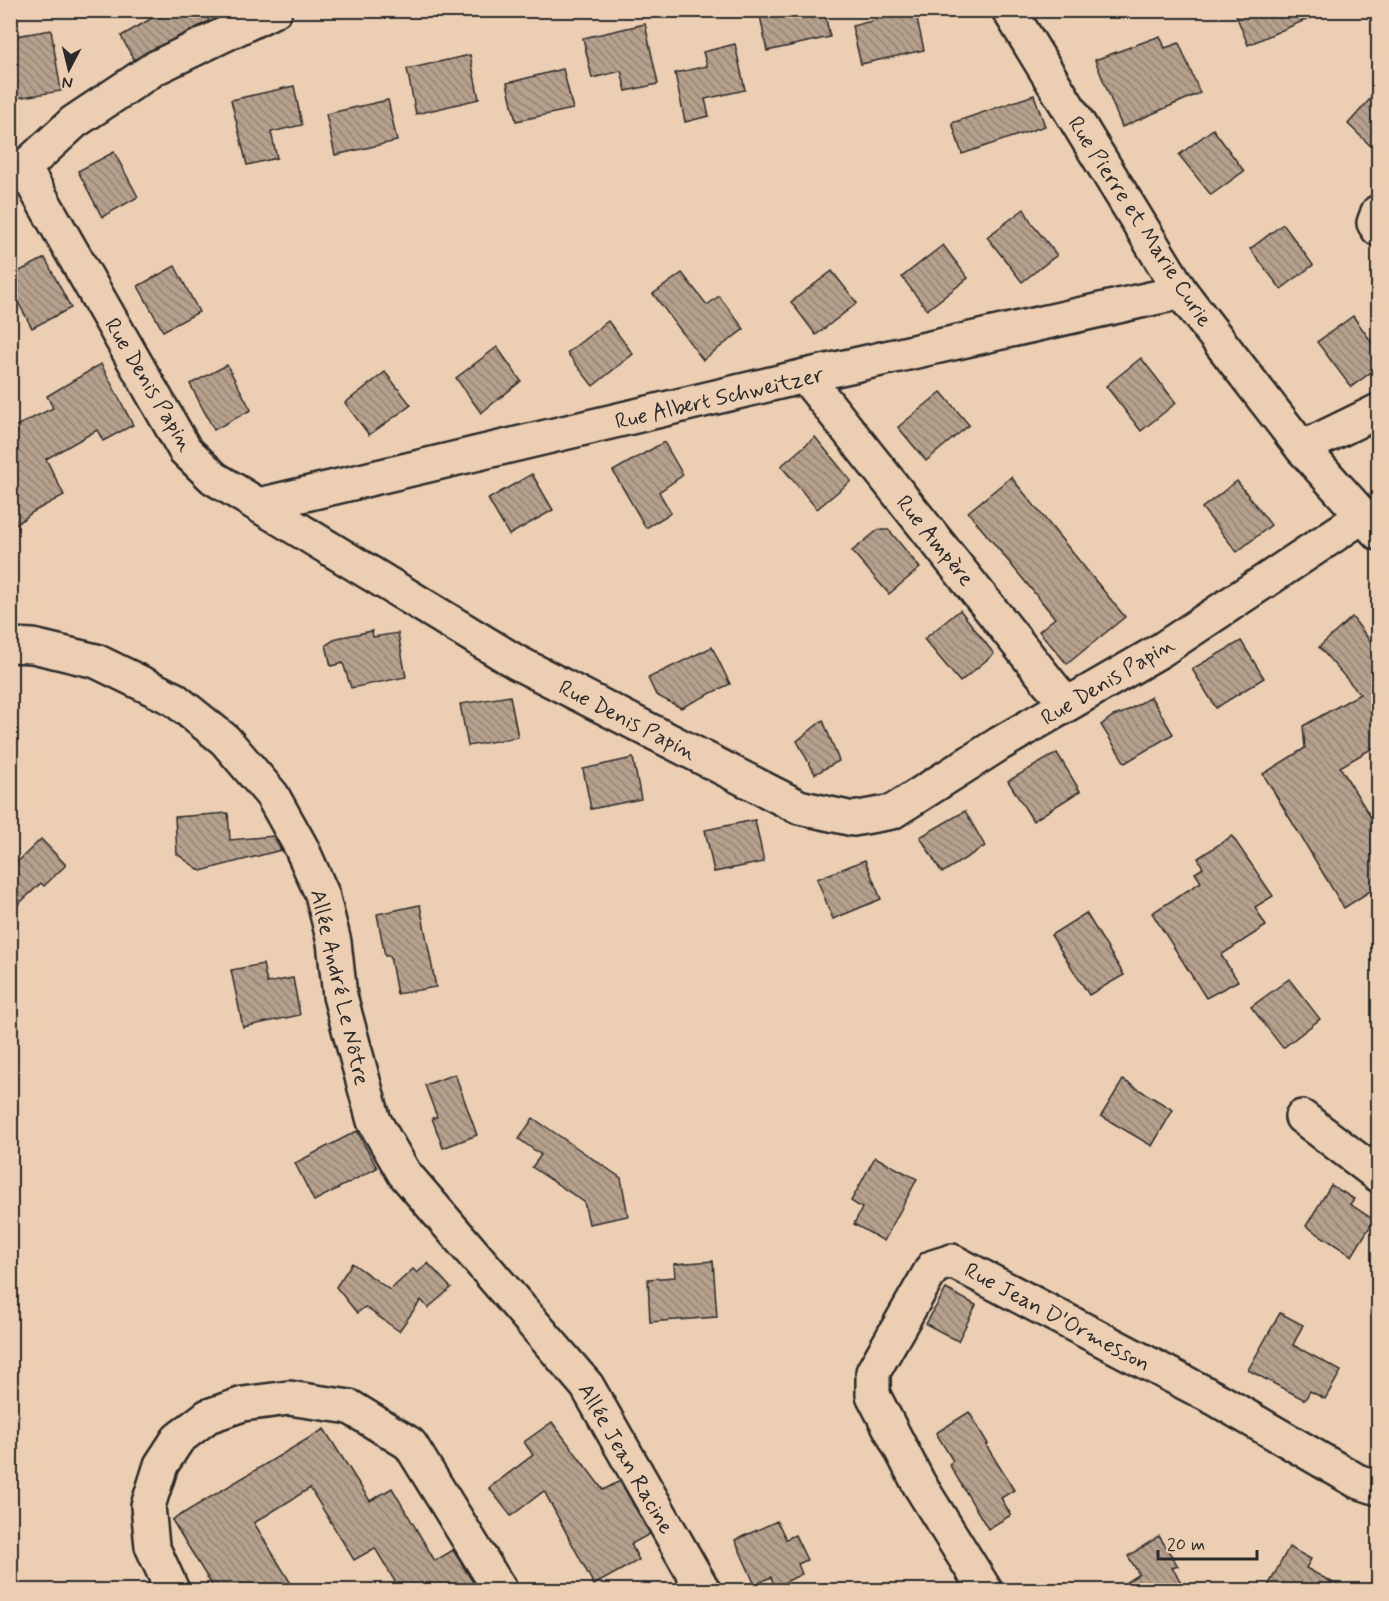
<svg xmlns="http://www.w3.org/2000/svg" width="1389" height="1601" font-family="Mynerve,sans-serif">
<defs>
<pattern id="building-back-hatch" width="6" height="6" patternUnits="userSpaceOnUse" patternTransform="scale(1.5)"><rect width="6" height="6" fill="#b6a18d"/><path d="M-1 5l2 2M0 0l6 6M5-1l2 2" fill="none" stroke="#948373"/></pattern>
</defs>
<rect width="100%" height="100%" fill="#eccfb2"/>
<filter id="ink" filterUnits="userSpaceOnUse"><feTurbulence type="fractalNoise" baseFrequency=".0167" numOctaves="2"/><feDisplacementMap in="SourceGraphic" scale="12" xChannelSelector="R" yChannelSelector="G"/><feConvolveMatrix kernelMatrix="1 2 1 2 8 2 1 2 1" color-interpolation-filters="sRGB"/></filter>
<g filter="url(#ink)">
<g fill="url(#building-back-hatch)" stroke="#2b2b2b" stroke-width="1.5">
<polygon points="166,10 203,10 209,21 134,60 121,36"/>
<polygon points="759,10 824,10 830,37 767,51"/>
<polygon points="897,10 915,10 924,50 861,64 852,26 884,18 883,14"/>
<polygon points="1234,10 1328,10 1248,45"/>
<polygon points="645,24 658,84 626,91 621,71 592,78 583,38"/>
<polygon points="51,30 61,91 17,98 10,56 10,37"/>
<polygon points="1160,36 1165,48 1179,43 1200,93 1122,127 1095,60"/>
<polygon points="735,44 745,90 705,99 709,116 685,122 675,73 707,66 703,52"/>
<polygon points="470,55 479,99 416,114 407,69"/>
<polygon points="563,69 573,109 516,121 507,83"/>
<polygon points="294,86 302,125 271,132 277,158 247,165 231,100"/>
<polygon points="1378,90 1378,153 1348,124"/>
<polygon points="1034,95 1045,126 962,154 952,123"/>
<polygon points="388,100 397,141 335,155 326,114"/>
<polygon points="1213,129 1244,171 1211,195 1179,155"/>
<polygon points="114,152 138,197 102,217 78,171"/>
<polygon points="1024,209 1033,225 1057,255 1022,282 987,237"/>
<polygon points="1283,224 1313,265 1281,289 1250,249"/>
<polygon points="943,245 968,278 927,310 902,277"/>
<polygon points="45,258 71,308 32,328 10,287 10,276"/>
<polygon points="175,266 199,312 163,331 138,286"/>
<polygon points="832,271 857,303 816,335 791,302"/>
<polygon points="682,273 707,305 719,296 744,329 703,360 653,294"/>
<polygon points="1353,316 1378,351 1378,367 1351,387 1317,342"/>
<polygon points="608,321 633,354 593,386 567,353"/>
<polygon points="497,347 521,381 481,413 456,378"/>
<polygon points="1141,358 1176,403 1141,431 1106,386"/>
<polygon points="101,364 133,425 103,441 97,430 46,459 64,495 33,512 10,529 10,429 53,408 47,396"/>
<polygon points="227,365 251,410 214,430 190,384"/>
<polygon points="385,372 411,405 369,435 345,403"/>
<polygon points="941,392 969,425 926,461 898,427"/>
<polygon points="815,437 851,481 817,509 781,466"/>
<polygon points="664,442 683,475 659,492 671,513 646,528 613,471"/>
<polygon points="532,474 553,510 509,535 488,499"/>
<polygon points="1011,477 1125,617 1067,664 1039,631 1055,618 968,512"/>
<polygon points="1237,481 1271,525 1237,552 1202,508"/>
<polygon points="878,530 889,530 920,568 889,594 852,551"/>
<polygon points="960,610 994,654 960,682 924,639"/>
<polygon points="1352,617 1378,651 1378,745 1340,767 1378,829 1378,886 1344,908 1263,774 1305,748 1303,726 1360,694 1319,647"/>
<polygon points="372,631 373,637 398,633 406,677 351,688 343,663 331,666 326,645 337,638"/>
<polygon points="1241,641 1264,678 1216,708 1192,669"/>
<polygon points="712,647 730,684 681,708 656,695 648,678"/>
<polygon points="510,696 518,737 468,746 460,704"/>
<polygon points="1151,697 1173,734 1125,763 1101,725 1113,716 1123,713"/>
<polygon points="823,720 839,761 815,774 797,741"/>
<polygon points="1057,753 1080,791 1033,821 1008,781"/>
<polygon points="633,758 641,799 591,809 583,769"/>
<polygon points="965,811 985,846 942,873 920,837"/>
<polygon points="228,813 230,840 274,836 281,850 201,871 177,854 175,817"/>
<polygon points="755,820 764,862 714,872 705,830"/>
<polygon points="1232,836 1273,896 1255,907 1266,926 1221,955 1238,981 1206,998 1152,913 1201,882 1195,873 1203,868 1198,858"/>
<polygon points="41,839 66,865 44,886 41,883 10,912 10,869"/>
<polygon points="865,860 881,899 833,919 817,879"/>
<polygon points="420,905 436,987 397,994 390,956 385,956 377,914"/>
<polygon points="1086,913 1124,975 1089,995 1051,935"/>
<polygon points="263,964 267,983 293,978 300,1015 243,1027 231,970"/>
<polygon points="1289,979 1320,1019 1283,1048 1251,1007"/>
<polygon points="455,1074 477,1135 443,1148 432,1118 437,1117 425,1085"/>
<polygon points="1123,1080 1173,1110 1152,1146 1101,1116"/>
<polygon points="533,1118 621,1178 628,1216 589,1224 584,1202 532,1167 541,1155 519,1139"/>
<polygon points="357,1131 377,1168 314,1201 295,1163"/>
<polygon points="875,1157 917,1179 884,1241 854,1224 862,1208 851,1201"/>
<polygon points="1331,1185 1354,1199 1350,1204 1374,1220 1352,1256 1306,1226"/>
<polygon points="713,1261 717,1317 650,1322 648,1279 675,1277 674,1264"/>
<polygon points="352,1263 390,1290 413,1269 417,1273 428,1263 451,1288 428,1308 421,1300 399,1331 365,1307 357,1313 336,1287"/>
<polygon points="946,1289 976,1305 958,1341 926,1324"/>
<polygon points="1280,1313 1303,1325 1293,1345 1341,1371 1325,1399 1310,1391 1305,1400 1248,1370"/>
<polygon points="969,1412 988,1444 986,1445 1014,1490 1001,1498 1011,1515 988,1529 949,1464 953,1461 936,1433"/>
<polygon points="552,1422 603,1490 620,1481 650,1534 631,1544 639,1560 594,1585 544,1491 511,1516 489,1488 533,1455 524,1442"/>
<polygon points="324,1429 370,1501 392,1488 435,1561 453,1550 478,1590 400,1590 375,1548 354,1560 310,1488 254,1523 295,1590 215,1590 172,1520"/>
<polygon points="777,1521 786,1539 795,1535 807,1560 798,1564 802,1574 775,1587 771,1577 755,1585 735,1540"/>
<polygon points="1159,1536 1178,1566 1172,1568 1186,1590 1114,1590 1139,1574 1128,1556"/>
<polygon points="1289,1547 1311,1559 1306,1568 1346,1590 1266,1590"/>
</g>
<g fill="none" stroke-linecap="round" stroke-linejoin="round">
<g stroke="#2b2b2b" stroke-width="38">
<g id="minor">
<polyline points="275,10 155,68 74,122 24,168 185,450 214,478 516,662 799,807 853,819 892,812 999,744 1161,650 1363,516"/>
<polyline points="1378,212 1374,223 1378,229"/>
<polyline points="805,376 1066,704"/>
<polyline points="1302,448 1378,411"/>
<polyline points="259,505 805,376 1181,292"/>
<polyline points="10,645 33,646 96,661 174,699 225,740 272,795 301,847 322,894 334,942 340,996 374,1121 404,1173 587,1386 703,1590"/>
<polyline points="1302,1117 1378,1175"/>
<polyline points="172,1590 152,1546 148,1506 161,1465 178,1439 208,1416 243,1404 289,1398 350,1407 410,1444 500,1590"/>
<polyline points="985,1590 919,1484 873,1395 873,1372 933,1267 952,1261 1218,1400 1357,1481 1378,1488"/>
</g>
</g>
<g stroke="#2b2b2b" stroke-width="38">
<polyline id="major" points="1009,10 1181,292 1302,448 1378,533"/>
</g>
<use href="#minor" stroke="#eccfb2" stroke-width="33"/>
<use href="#major" stroke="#eccfb2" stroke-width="33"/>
</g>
</g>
<g text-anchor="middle" stroke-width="4.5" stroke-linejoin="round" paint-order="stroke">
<g font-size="22" fill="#2b2b2b" stroke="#eccfb2">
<text transform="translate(1141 221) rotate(57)" y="8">Rue Pierre et Marie Curie</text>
<text transform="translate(150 384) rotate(59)" y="8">Rue Denis Papin</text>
<text transform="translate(719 397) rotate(-13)" y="8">Rue Albert Schweitzer</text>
<text transform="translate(936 540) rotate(51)" y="8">Rue Ampère</text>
<text transform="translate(1107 680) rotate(-31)" y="8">Rue Denis Papin</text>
<text transform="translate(628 719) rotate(27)" y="8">Rue Denis Papin</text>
<text transform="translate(341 987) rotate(77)" y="8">Allée André Le Nôtre</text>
<text transform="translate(1058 1316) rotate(28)" y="8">Rue Jean D'Ormesson</text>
<text transform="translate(627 1458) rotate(60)" y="8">Allée Jean Racine</text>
</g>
</g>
<rect width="1389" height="1601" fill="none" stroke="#eccfb2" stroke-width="36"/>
<rect x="18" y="18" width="1353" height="1565" fill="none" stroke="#2b2b2b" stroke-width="2" filter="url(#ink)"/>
<g transform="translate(69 69) rotate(187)" stroke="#eccfb2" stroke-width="4.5" paint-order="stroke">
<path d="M0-4.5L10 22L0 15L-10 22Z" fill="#2b2b2b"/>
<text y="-9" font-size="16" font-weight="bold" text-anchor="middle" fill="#2b2b2b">N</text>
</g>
<path d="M1158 1550v9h99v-9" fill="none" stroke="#2b2b2b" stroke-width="3"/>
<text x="1167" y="1550" font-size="18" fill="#2b2b2b" stroke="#eccfb2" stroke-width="4.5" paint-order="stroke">20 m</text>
</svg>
